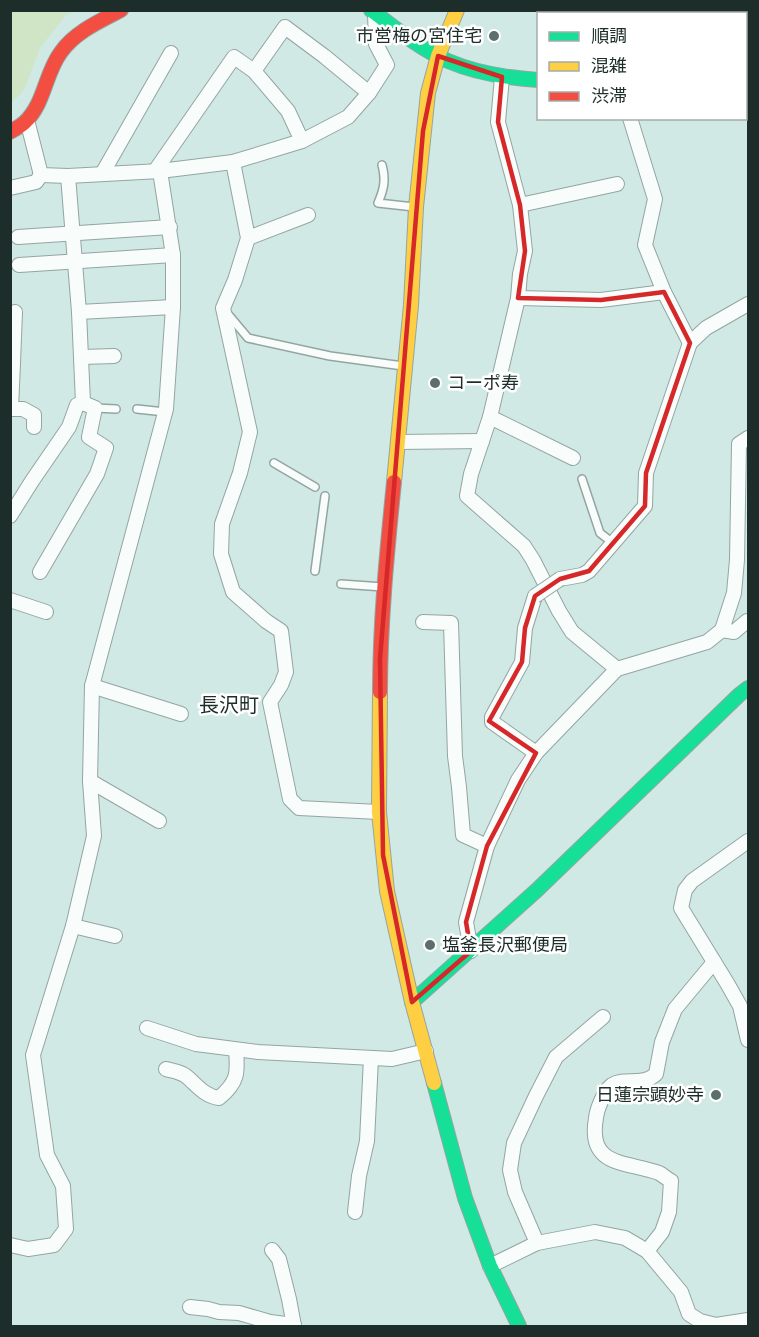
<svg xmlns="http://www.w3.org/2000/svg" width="759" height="1337" font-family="Figtree,'Noto Sans JP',sans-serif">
<rect width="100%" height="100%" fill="#d1e9e4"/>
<polygon fill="#cfe5c6" points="11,10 75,11 65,16 40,48 24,90 11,103"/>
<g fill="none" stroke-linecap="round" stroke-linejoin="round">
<g stroke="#93a5a2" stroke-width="10">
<g id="lane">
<path d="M 382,165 C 386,180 384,189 378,203 L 414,207"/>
<polyline points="227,313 248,338 330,356 403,366"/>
<polyline points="95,408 116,409"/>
<polyline points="137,409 165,412"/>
<polyline points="274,463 315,487"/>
<polyline points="582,479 600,533 613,543"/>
<polyline points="315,571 325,496"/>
<polyline points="341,584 383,587"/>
</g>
</g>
<g stroke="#93a5a2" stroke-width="16">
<g id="street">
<polyline points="731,10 732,14"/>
<polyline points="746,53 748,60 746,106"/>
<polyline points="254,71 285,27 324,56 369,93"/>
<polyline points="502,77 498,122 520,205 525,251 520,274 518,298 490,417 471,474 467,496 524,546 533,560 559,611 572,632 617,669"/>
<polyline points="630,118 655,199 645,245 664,292 690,343"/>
<polyline points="27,120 41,175 68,176 160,171 233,162 302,141 348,117 369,93 387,65 376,44 375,13"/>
<polyline points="233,162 248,238 235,280 223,308 250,432 240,473 222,524 221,554 233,592 266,621 281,631 286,672 281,685 270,702 290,799 299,808 379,812"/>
<polyline points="155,171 234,57 254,71 288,111 302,141"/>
<polyline points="102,174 171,53"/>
<polyline points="10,188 36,182 41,175"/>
<polyline points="520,205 617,184"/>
<polyline points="18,237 170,227"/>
<polyline points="248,238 308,215"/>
<polyline points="19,265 173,255"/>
<polyline points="518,298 601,300 664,292"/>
<polyline points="79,312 173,307"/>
<polyline points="82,357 114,356"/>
<polyline points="10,363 13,363 15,312"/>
<polyline points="13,363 11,409 23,409 34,415 34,427"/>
<polyline points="490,417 573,458"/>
<polyline points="398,442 482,441"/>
<polyline points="10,516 32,481 69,427 77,405 83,403 79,312 68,176"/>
<polyline points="40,572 97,474 106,448 89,437 95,408 83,403"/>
<polyline points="560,579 582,575 589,571 645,506 646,473 690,343 706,328 748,304"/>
<polyline points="535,596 525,628 522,662 492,717 492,722 536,753"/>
<polyline points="10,600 46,612"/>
<polyline points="423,622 451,623 455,756 459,787 463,835 487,846"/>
<polyline points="722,630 734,632 747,621 748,622"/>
<polyline points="92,686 181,714"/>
<polyline points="90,781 159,821"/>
<polyline points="748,841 692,881 685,890 681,908 727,983 740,1006 748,1040"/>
<polyline points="73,926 115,936"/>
<polyline points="471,951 466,922 487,846 518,780 536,753 617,669 707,642 722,630 734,593 737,560 739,444 748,438"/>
<polyline points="147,1028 196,1044 258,1052 392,1059 426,1051"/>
<path d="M 166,1069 C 173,1071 181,1072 186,1076 C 197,1085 204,1096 219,1098 C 238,1082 238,1073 236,1050"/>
<polyline points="355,1212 359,1176 367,1141 371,1058"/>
<polyline points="537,1243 515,1192 510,1170 514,1143 536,1096 556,1057 603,1017"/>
<polyline points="10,1245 28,1249 54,1245 66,1229 63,1186 47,1155 33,1055 73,926 94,836 90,781 92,686 166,409 173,307 173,255 160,171"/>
<polyline points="272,1250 279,1259 289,1299 294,1326"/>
<path d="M 647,1251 L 662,1232 L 669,1212 L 671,1181 C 667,1179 663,1175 659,1173 C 627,1161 587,1168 596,1118 C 597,1109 604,1091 612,1085 C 623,1078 636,1084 648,1079 C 651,1078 653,1076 656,1074 L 662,1042 L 675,1009 L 714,962"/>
<polyline points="490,1266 537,1243 595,1232 625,1238 647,1251 681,1292 689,1314 700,1321 716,1325 748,1320"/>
<polyline points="190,1307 208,1309 219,1312 239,1313 270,1322 294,1325"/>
</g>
</g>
<g stroke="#93a5a2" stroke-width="16">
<g id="fast">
<path d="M 371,10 C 395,28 420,49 448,61 C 476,73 507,78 538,80"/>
<polyline points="708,14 712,10"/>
<polyline points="412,1002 537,890 739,695 748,688"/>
<polyline points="434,1083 465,1198 490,1266 519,1326"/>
</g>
</g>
<g stroke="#93a5a2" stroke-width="16">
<g id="slow">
<polyline points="394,482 411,305 416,207 428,93 438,56 457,10"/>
<polyline points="380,692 379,812 387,891 412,1002 434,1083"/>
</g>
</g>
<g stroke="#93a5a2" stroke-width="16">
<g id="jam">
<path d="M 10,132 C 15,129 21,126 25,122 C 45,103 45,73 61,52 C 75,32 100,21 121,10"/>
<path d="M 380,692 C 380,622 387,552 394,482"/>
</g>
</g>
<use href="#lane" stroke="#f8fcfb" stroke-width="7"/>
<use href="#street" stroke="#f8fcfb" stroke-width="14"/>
<use href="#fast" stroke="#16e098" stroke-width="14"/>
<use href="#slow" stroke="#ffcf43" stroke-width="14"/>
<use href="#jam" stroke="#f24e42" stroke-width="14"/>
<g stroke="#93a5a2" stroke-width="16" stroke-linecap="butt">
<polyline id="street-bridge" points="535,596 560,579"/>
</g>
<use href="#street-bridge" stroke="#f8fcfb" stroke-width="14"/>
</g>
<path fill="none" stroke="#d62828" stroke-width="4.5" stroke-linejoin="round" d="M 438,56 L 502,77 L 498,122 L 520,205 L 525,251 L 518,298 L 601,300 L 664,292 L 690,343 L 646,473 L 645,506 L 589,571 L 560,579 L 535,596 L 525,628 L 522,662 L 489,721 L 536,753 L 487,846 L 466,922 L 471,951 L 412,1002 L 383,855 L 380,659 L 423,131 Z"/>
<g fill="#5c6f6b" stroke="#fff" stroke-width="2">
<circle cx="494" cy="36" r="6"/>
<circle cx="435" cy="383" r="6"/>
<circle cx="430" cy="945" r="6"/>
<circle cx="716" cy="1095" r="6"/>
</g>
<g text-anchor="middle" stroke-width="5" stroke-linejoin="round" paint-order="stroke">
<g font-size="18" fill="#1d2e2a" stroke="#fff" text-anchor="end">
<text x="482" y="42">市営梅の宮住宅</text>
<text x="447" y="389" text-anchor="start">コーポ寿</text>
<text x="442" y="951" text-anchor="start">塩釜長沢郵便局</text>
<text x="704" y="1101">日蓮宗顕妙寺</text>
</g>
<g font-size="20" fill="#1d2e2a" stroke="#fff">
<text x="229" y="712">長沢町</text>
</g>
</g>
<rect width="759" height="1337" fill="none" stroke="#1d2e2a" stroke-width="24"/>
<rect x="537" y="12" width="210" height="108" fill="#ffffff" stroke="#a5abaa" stroke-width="1.5"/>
<rect x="549" y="32" width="30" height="9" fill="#16e098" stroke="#a5abaa" stroke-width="1.5"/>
<text x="591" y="42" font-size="18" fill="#1d2e2a">順調</text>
<rect x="549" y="62" width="30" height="9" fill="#ffcf43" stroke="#a5abaa" stroke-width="1.5"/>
<text x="591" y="72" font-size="18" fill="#1d2e2a">混雑</text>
<rect x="549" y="92" width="30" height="9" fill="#f24e42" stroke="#a5abaa" stroke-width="1.5"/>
<text x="591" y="102" font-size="18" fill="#1d2e2a">渋滞</text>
</svg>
